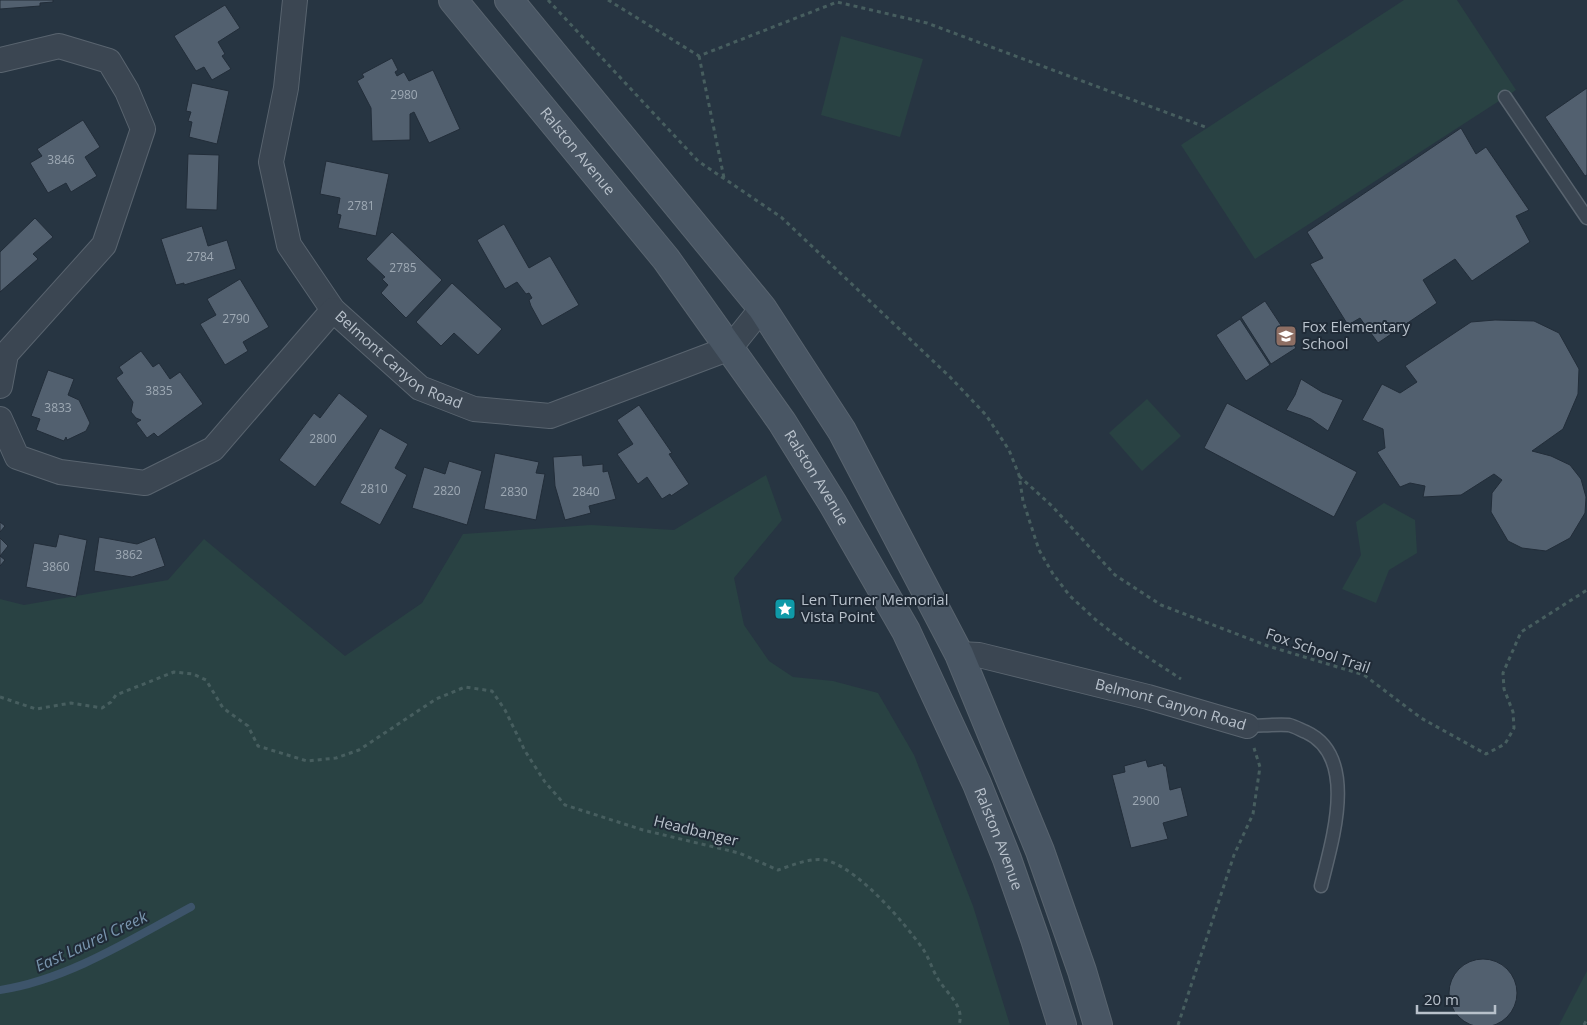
<svg xmlns="http://www.w3.org/2000/svg" width="1587" height="1025" font-family="'Open Sans',sans-serif">
<rect width="100%" height="100%" fill="#273542"/>
<g fill="#294243">
<polygon points="1404,0 1457,0 1516,90 1255,259 1181,145"/>
<polygon points="841,36 923,59 900,137 821,115"/>
<polygon points="1147,399 1181,436 1142,471 1109,433"/>
<polygon points="766,475 782,520 734,578 744,625 769,661 793,677 833,681 878,693 914,755 973,906 1010,1025 0,1025 0,599 24,605 168,580 204,539 345,656 422,603 463,534 591,525 674,530"/>
<polygon points="1384,503 1415,520 1417,553 1389,570 1376,603 1342,589 1361,555 1356,522"/>
<polygon points="1587,971 1587,1025 1559,1025"/>
</g>
<g fill="none" stroke-linecap="round" stroke-linejoin="round">
<path stroke="#3d546a" stroke-width="8" d="M 0,990 C 67,980 132,939 191,907"/>
</g>
<g fill="#52606f" stroke="#222d39">
<polygon points="0,0 53,0 53,2 40,3 40,6 0,9"/>
<polygon points="225,5 240,28 218,42 225,54 222,56 231,69 212,80 204,67 196,71 174,36"/>
<polygon points="392,58 398,70 395,72 397,76 404,72 409,81 433,70 460,129 429,143 414,112 410,114 410,140 372,141 371,108 357,81 364,77 362,74"/>
<polygon points="192,83 229,91 217,144 189,137 192,122 188,121 191,112 186,111"/>
<polygon points="1587,88 1587,175 1585,176 1545,117"/>
<polygon points="83,120 100,147 85,157 97,176 71,192 66,183 48,193 30,163 42,156 37,149"/>
<polygon points="1461,128 1476,154 1486,147 1529,210 1516,216 1530,242 1472,281 1455,259 1423,280 1437,303 1378,343 1360,318 1348,325 1310,264 1323,258 1307,232"/>
<polygon points="188,154 219,155 217,210 186,209"/>
<polygon points="326,161 389,174 376,236 338,228 341,215 337,214 340,198 320,194"/>
<polygon points="35,218 53,237 33,254 38,259 0,292 0,252"/>
<polygon points="504,224 529,268 550,256 579,305 542,326 531,306 529,300 532,298 529,293 526,294 517,282 505,289 477,240"/>
<polygon points="202,226 208,246 227,240 236,269 184,285 184,283 176,285 161,239"/>
<polygon points="392,232 442,280 406,318 381,293 388,285 382,279 385,277 366,259"/>
<polygon points="240,279 269,327 243,342 248,351 225,365 200,324 216,315 207,299"/>
<polygon points="452,283 502,329 478,355 454,333 441,346 416,322"/>
<polygon points="1265,301 1296,348 1271,364 1241,317"/>
<polygon points="1240,319 1270,365 1246,381 1216,335"/>
<polygon points="1495,320 1534,321 1559,333 1579,369 1578,394 1563,429 1532,451 1551,456 1570,465 1581,479 1586,497 1585,513 1570,538 1546,551 1522,548 1508,541 1491,512 1492,493 1502,480 1494,474 1461,495 1423,497 1425,486 1410,483 1400,487 1377,452 1385,448 1383,429 1362,420 1382,384 1400,393 1417,382 1405,366 1471,322"/>
<polygon points="141,351 153,367 159,363 170,379 180,372 203,404 158,437 154,433 147,438 136,423 141,420 136,418 131,412 133,402 116,378 123,373 119,367"/>
<polygon points="48,370 74,379 68,395 79,400 90,423 86,431 67,440 66,437 64,441 36,430 40,419 31,416"/>
<polygon points="1301,379 1322,392 1343,400 1328,431 1311,419 1286,410 1295,395"/>
<polygon points="339,393 368,416 315,487 279,460 314,413 320,418"/>
<polygon points="1227,403 1357,472 1334,517 1204,448"/>
<polygon points="639,405 672,453 669,454 689,484 671,496 670,494 662,499 647,477 638,484 617,454 633,444 617,420"/>
<polygon points="380,428 408,444 395,468 407,475 380,525 340,503"/>
<polygon points="495,453 539,462 536,473 545,474 536,520 484,509"/>
<polygon points="582,455 583,466 603,464 603,472 608,471 616,499 589,506 591,513 565,520 555,486 553,457"/>
<polygon points="449,461 482,471 467,525 412,508 424,467 445,474"/>
<polygon points="0,522 5,526 0,532"/>
<polygon points="59,534 87,540 76,597 26,587 34,543 56,547"/>
<polygon points="99,537 137,544 155,537 165,566 132,577 94,571"/>
<polygon points="0,538 8,546 0,556 5,560 0,566"/>
<polygon points="1146,760 1148,767 1163,763 1164,766 1166,766 1170,790 1181,787 1188,816 1163,823 1168,839 1131,848 1112,775 1125,772 1124,766"/>
<circle cx="1483" cy="993" r="34"/>
</g>
<g fill="none" stroke-linecap="round" stroke-linejoin="round">
<g stroke="#59646f" stroke-width="15">
<g id="service">
<polyline points="1505,97 1587,218"/>
<path d="M 1247,726 C 1260,726 1275,724 1289,725 C 1294,726 1301,730 1306,732 C 1360,757 1331,844 1321,886"/>
</g>
</g>
<g stroke="#59646f" stroke-width="26">
<g id="minor">
<path id="s1" d="M 295,0 L 286,88 L 271,162 L 289,245 L 333,310 L 420,388 L 474,409 L 550,416 L 730,348 L 762,308"/>
<polyline points="0,60 59,46 109,61 127,91 143,129 104,245 6,354 0,386"/>
<polyline points="0,419 17,457 60,472 145,483 213,449 333,310"/>
<path id="s2" d="M 959,654 L 979,655 L 1148,697 L 1247,726"/>
</g>
</g>
<g stroke="#59646f" stroke-width="30">
<g id="secondary">
<path id="s3" d="M 453,0 L 666,259 L 782,422 L 833,504 L 906,631 L 977,784 L 1007,859 L 1035,939 L 1062,1025"/>
<polyline points="509,0 762,308 842,431 959,654 1040,851 1082,971 1098,1025"/>
</g>
</g>
<g stroke="#475e5f" stroke-width="3" stroke-dasharray="4 4" stroke-linecap="butt">
<polyline points="548,0 698,161 781,217 950,377 986,415 1009,450 1019,475 1023,501 1039,550 1053,574 1070,596 1096,620 1123,641 1181,679"/>
<polyline points="608,0 699,56 837,2 927,23 1208,128"/>
<polyline points="699,56 724,178"/>
<polyline points="1019,476 1052,506 1115,575 1161,605 1268,646 1364,675 1421,718 1486,754 1505,744 1514,728 1513,712 1504,689 1503,673 1521,632 1587,590"/>
<path d="M 0,697 L 36,709 L 71,703 L 102,708 L 111,702 L 116,695 L 174,672 L 193,674 L 206,680 L 223,708 L 248,726 L 258,746 L 307,761 L 336,758 L 359,750 L 436,699 L 465,687 L 492,691 L 505,710 L 525,751 L 545,782 L 565,805 L 643,830 L 739,853 L 778,870 C 793,865 813,856 829,861 C 861,872 903,921 923,949 C 929,958 932,969 938,979 C 947,994 965,1006 959,1025"/>
<polyline points="1178,1025 1234,855 1253,814 1260,767 1254,748"/>
<polyline points="1584,1025 1587,1019"/>
</g>
<use href="#service" stroke="#3b4652" stroke-width="12"/>
<use href="#minor" stroke="#3b4652" stroke-width="24"/>
<use href="#secondary" stroke="#495664" stroke-width="28"/>
</g>
<defs>
<g id="school-square" transform="scale(1.125)"><rect x="-9" y="-9" width="18" height="18" rx="4" fill="#8d6e63" stroke="#202b37"/><path d="M0-5L7-2L0 1L-7-2ZM-4 1L0 2.5L4 1V4Q0 6-4 4Z" fill="#fff"/></g>
<g id="sight-square" transform="scale(1.125)"><rect x="-9" y="-9" width="18" height="18" rx="4" fill="#0f9aa8" stroke="#202b37"/><path d="M0-6L1.8-2.2L6-1.7L2.9 1.2L3.7 5.4L0 3.3L-3.7 5.4L-2.9 1.2L-6-1.7L-1.8-2.2Z" fill="#fff"/></g>
</defs>
<g fill-rule="evenodd">
<use href="#school-square" x="1286" y="336"/>
<use href="#sight-square" x="785" y="609"/>
</g>
<g text-anchor="middle" stroke-width="4" stroke-linejoin="round" paint-order="stroke">
<g font-size="12" fill="#9ea9b4">
<text x="404" y="99">2980</text>
<text x="61" y="164">3846</text>
<text x="361" y="210">2781</text>
<text x="200" y="261">2784</text>
<text x="403" y="272">2785</text>
<text x="236" y="323">2790</text>
<text x="159" y="395">3835</text>
<text x="58" y="412">3833</text>
<text x="323" y="443">2800</text>
<text x="374" y="493">2810</text>
<text x="447" y="495">2820</text>
<text x="514" y="496">2830</text>
<text x="586" y="496">2840</text>
<text x="129" y="559">3862</text>
<text x="56" y="571">3860</text>
<text x="1146" y="805">2900</text>
</g>
<g font-size="15" fill="#b8c1cb" stroke="#202b37">
<text dy="5" stroke="none"><textPath href="#s3" startOffset="196">Ralston Avenue</textPath></text>
<text dy="5" stroke="none"><textPath href="#s1" startOffset="411">Belmont Canyon Road</textPath></text>
<text dy="5" stroke="none"><textPath href="#s3" startOffset="601">Ralston Avenue</textPath></text>
<text transform="translate(1318 651) rotate(19)" y="5">Fox School Trail</text>
<text dy="5" stroke="none"><textPath href="#s2" startOffset="218">Belmont Canyon Road</textPath></text>
<text transform="translate(696 831) rotate(14)" y="5">Headbanger</text>
<text dy="5" stroke="none"><textPath href="#s3" startOffset="1006">Ralston Avenue</textPath></text>
</g>
<g font-size="15" fill="#b8c1cb" stroke="#202b37" text-anchor="start">
<text x="1302" y="332">Fox Elementary<tspan x="1302" dy="17">School</tspan></text>
<text x="801" y="605">Len Turner Memorial<tspan x="801" dy="17">Vista Point</tspan></text>
</g>
<g font-size="16" font-style="italic" fill="#7995ae" stroke="#202b37">
<text transform="translate(91 941) rotate(-25)" y="6">East Laurel Creek</text>
</g>
</g>
<path d="M1417 1005v8h78v-8" fill="none" stroke="#b8c1cb" stroke-width="2.5"/>
<text x="1424" y="1005" font-size="15" fill="#b8c1cb" stroke="#202b37" stroke-width="4" paint-order="stroke">20 m</text>
</svg>
